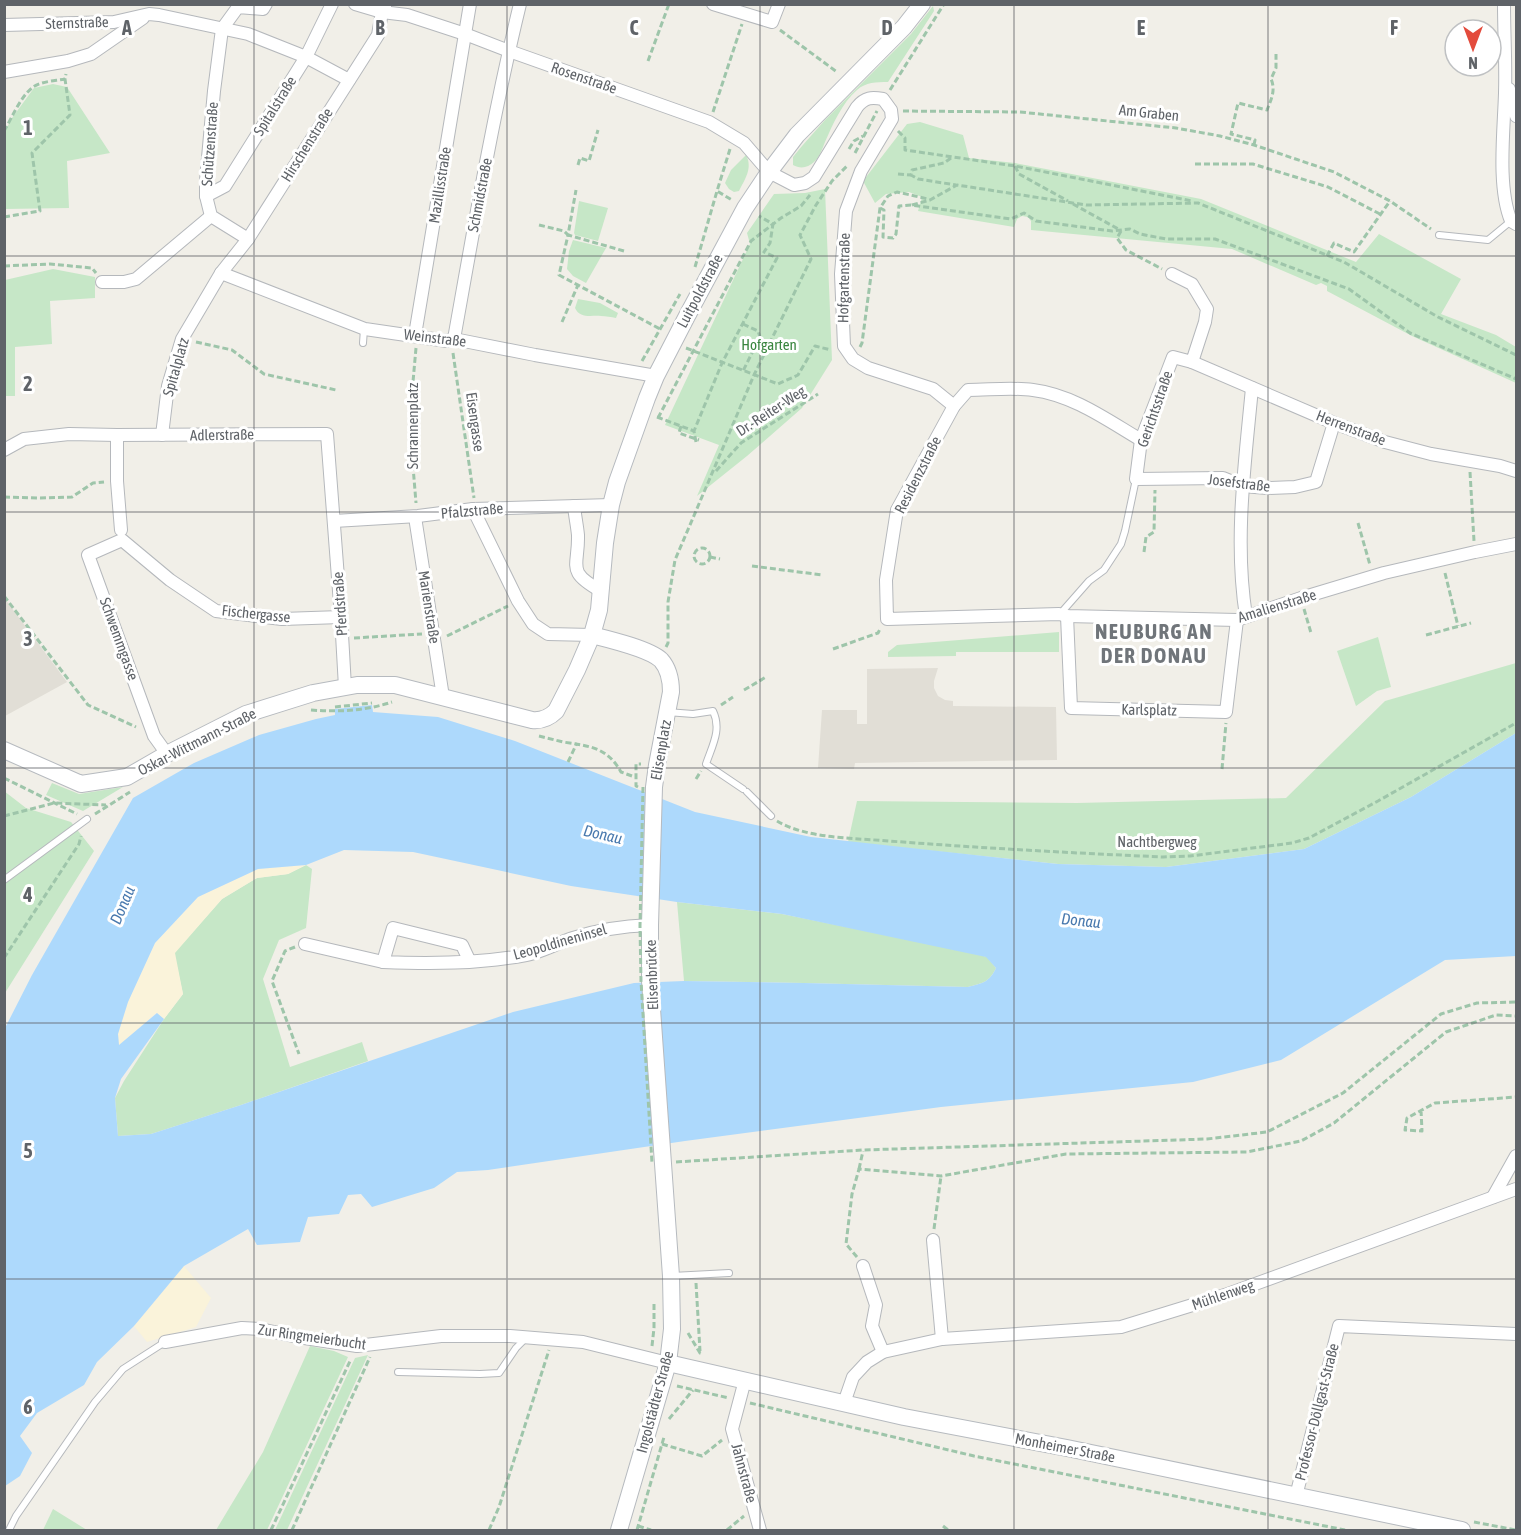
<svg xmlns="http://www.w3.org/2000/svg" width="1521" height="1535" font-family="'Asap Condensed',sans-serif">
<rect width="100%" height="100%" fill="#f1efe8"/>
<g fill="#e1ded6">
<polygon points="5,599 67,682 5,716 4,715"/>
<polygon points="938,668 934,681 934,688 938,696 945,700 953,701 953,706 1056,707 1057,760 855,763 854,769 818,768 822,710 857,710 857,724 867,724 867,669"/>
</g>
<g fill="#c6e7c7">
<path d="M 933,6 L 934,11 L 888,82 C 876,82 866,82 857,90 C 842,103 833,124 825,142 C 822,149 820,157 814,162 C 808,168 800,169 793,165 L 793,157 L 802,146 L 825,120 L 911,34 Z"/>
<polygon points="53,84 67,87 110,153 67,161 69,208 5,209 5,131 12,118 34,88"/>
<polygon points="920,122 963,135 969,158 1015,163 1201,199 1356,262 1379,234 1461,279 1441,314 1496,335 1516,347 1516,383 1412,336 1327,291 1327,286 1321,283 1316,285 1232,249 1031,230 1031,221 1028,217 1022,216 1017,219 1014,227 918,211 922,197 909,192 886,194 875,203 863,181 907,124"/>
<path d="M 746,155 C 753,168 745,179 739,191 L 734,192 L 729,189 L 725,183 L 731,170 Z"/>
<polygon points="825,189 832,360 802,408 747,456 697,496 719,445 665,425 750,244 747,233 774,194 805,193"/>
<polygon points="579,201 608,208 598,241 575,235 574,233"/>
<polygon points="573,240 606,248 586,283 573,276 567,269 569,251"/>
<polygon points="53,269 95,277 95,298 50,301 52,344 15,347 15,396 5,396 5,280"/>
<path d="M 578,299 L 600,303 L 618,313 L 616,318 C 611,317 606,316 601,316 C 591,315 580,319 575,308 Z"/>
<polygon points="1059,632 1059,652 956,652 956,656 888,657 888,652 897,645"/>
<polygon points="1378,637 1391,687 1377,691 1356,706 1337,651"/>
<polygon points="1516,663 1516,733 1411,797 1304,849 1166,867 1058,864 848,842 857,801 1077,803 1286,798 1385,701"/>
<polygon points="52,783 79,794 123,787 83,811 46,795"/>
<polygon points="4,791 26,808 71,822 94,851 5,993"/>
<polygon points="306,865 312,869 306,928 279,940 263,979 290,1067 362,1042 368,1061 241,1105 151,1134 118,1136 115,1098 124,1081 164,1019 183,994 174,953 222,899 257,878 288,874"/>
<path d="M 677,902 L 782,914 L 970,952 L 987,957 L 996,968 C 989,983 982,983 968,987 L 804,983 L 684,981 Z"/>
<polygon points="310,1346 334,1351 348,1357 267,1530 216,1530 263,1452"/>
<polygon points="368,1355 287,1530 275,1530 355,1358"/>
<polygon points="53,1509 87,1530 43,1530"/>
</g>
<g fill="#faf3da">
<polygon points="306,865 288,874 257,878 222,899 175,953 183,994 164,1019 156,1013 119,1046 118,1034 128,1002 155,943 198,897 258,869"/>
<polygon points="184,1266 211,1298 196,1327 147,1342 134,1326"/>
</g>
<path fill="#add9fc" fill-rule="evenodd" d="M 372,705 L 373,712 L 438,717 L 515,741 L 695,812 L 811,837 L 1058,864 L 1166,867 L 1304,849 L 1411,797 L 1516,733 L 1516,956 L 1445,960 L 1281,1060 L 1193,1082 L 941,1107 L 685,1141 L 488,1170 L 457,1172 L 434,1188 L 372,1207 L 361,1194 L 348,1195 L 339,1214 L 308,1217 L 300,1242 L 257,1245 L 248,1229 L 184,1266 L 134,1326 L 97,1362 L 84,1385 L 37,1413 L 20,1436 L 32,1453 L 20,1476 L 5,1486 L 5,1028 L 32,975 L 133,798 L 194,763 L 259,735 L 316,719 L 335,715 L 335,709 ZM 344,850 L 413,852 L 571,886 L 677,902 L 782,914 L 986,957 L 996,968 C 989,983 982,983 968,987 L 804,983 L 684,981 L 634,983 L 513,1012 L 241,1105 L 151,1134 L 118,1136 L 115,1098 L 121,1079 L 164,1019 L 157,1013 L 119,1045 L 118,1034 L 128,1002 L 155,943 L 198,897 L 258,869 L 306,865 Z"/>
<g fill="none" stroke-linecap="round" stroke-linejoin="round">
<g stroke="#b5b8bc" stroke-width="8">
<g id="lane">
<polyline points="1439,235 1488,240 1511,221"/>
<polyline points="363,343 364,329"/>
<polyline points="1060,614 1089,581 1104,570 1121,544 1125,531 1136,479"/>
<path d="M 667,712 L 693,714 L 713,711 C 722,730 712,746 706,764 L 743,789"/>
<polyline points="747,792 771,816"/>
<polyline points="4,880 87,819"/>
<polyline points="672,1276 729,1273"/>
<polyline points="398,1372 480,1374 499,1373 516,1348 526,1338"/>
<polyline points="9,1530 16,1516 95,1402 123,1369 165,1342"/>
</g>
</g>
<g stroke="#b5b8bc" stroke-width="14">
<g id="street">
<path d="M 355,4 L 382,12 L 407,15 L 465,34 L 509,51 L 709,122 L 744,143 L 769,172 L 794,185 L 805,183 L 814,177 L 857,107 C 865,97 872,97 883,99 L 891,110 L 892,119 L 861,171 L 846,211 L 841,274 L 844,346 L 853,359 L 868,368 L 933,389 L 954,406"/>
<polyline points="713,4 772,22 779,4"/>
<path d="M 1504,4 C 1504,34 1506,63 1505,93 C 1504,130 1497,187 1511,221 L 1516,224"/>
<polyline points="4,25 114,22 149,14 159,15 248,34 306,57 349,80"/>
<polyline points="4,72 68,61 91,54 143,18"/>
<polyline points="1509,89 1516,116"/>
<polyline points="206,196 225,186 306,57 332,4"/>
<polyline points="248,239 211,216 206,196 206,180 214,91 222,29 238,7 263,9 266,4"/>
<polyline points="221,273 365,329 447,341 454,339 535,355 656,376"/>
<polyline points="1172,274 1192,284 1207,309 1205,322 1192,362 1173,357 1141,440 1136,479 1223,478 1243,486 1267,488 1295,487 1316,482 1334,423"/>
<polyline points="102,282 124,282 136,279 211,216"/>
<polyline points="415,335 470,4"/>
<path d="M 454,339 C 474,227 493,115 520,4"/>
<polyline points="1192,362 1334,423 1385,442 1431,454 1500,466 1516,471"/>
<polyline points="117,435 117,481 121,530"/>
<polyline points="162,435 168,386 182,339 221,273 248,239 378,35 382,12 385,6"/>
<path d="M 1141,440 C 1107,420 1073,395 1033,390 C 1012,387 989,390 968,390 L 954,406 L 897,510 L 886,580 L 887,619 L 1059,614 L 1067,616 L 1237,620 L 1301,598 L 1384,573 L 1475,552 L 1516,544"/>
<polyline points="4,450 24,439 69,434 117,435 327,434 341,617 345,687"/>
<path d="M 574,506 C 575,516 577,525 578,535 C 579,567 565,571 601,591"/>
<polyline points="473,509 518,601 533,624 548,634 592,635"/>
<polyline points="415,517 443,697"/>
<polyline points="334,521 418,516 473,509 611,505"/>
<polyline points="1067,616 1071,708 1226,712 1237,620"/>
<path d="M 1246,616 C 1234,541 1245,463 1252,388"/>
<polyline points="167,754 154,736 88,555 122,540 170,580 216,611 282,619 341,617"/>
<polyline points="305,944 383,962"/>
<path d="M 470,962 L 462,945 L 393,928 L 383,962 C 431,964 479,964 526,955 C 542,952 557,943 573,938 C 600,929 622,926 650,925"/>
<polyline points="1493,1197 1516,1156"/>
<polyline points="933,1240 942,1339"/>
<polyline points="863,1266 876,1305 872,1326 883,1352"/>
<polyline points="165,1342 242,1328 260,1329 298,1337 357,1346 441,1336 510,1336 583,1342 668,1363"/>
<polyline points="745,1380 732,1429 760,1530"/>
<polyline points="844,1403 853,1377 867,1362 883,1352 942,1339 1121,1327 1225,1295 1516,1189"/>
<polyline points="1296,1496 1339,1326 1516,1334"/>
</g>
</g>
<g stroke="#b6babf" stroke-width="18">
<g id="secondary">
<path d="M 592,635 C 608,639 650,649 661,660 C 669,669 671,681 671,692 L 657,765 L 654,787 L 650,925 L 650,981 L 671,1276 L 672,1329 L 668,1363 L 619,1530"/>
<path d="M 4,750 L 81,784 L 127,777 L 167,754 L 246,714 L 313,693 L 357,685 L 395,685 L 532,720 C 542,721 549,718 556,711 L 577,670 L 592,635 L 599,610 L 605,543 L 611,505 L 617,482 L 647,398 L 656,376 L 687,316 L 745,208 L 769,172 L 797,135 L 904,27 L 922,4"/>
<polyline points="668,1363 904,1417 1067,1448 1462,1530"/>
</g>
</g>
<g stroke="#9ec5aa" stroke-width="3" stroke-dasharray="6 3" stroke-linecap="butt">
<polyline points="780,30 837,72"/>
<polyline points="648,61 669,4"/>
<polyline points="890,90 944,4"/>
<polyline points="903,111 1020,112 1176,128 1220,136 1254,145 1334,172 1390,201 1431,229"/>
<polyline points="713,112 742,24"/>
<path d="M 4,131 C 12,118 20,97 33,87 C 42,81 55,81 65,79"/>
<polyline points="898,131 905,138 905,150 1015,166 1192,201"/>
<path d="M 1254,145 L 1255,140 L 1231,134 L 1238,103 L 1267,110 C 1271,100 1276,90 1271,79 L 1276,68 L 1276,54"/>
<polyline points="730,149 717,191 732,200"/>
<polyline points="849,149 854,141 863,136"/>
<polyline points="855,153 877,111"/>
<polyline points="951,158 944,163 912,170 911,175 918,179 956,185"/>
<polyline points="1195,164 1253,164 1328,187 1380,214"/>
<polyline points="578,165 580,158 589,161 598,130"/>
<polyline points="1015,166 1019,174 1068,201"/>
<polyline points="898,174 911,175"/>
<polyline points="1073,204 1120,230"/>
<polyline points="912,205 930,200 957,185 1086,205 1198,203 1344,262 1438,317 1516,355"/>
<polyline points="880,208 884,210 883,237 893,238 896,234 899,206 911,205 1011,219 1024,213 1036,221 1112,231 1130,229 1140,234 1166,239 1215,239 1349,289 1410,333 1516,379"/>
<polyline points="4,217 40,211 32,153 70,115 65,79 66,74"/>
<polyline points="539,225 564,231 568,235 576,190"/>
<polyline points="1121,231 1117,238 1126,250 1162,269"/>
<polyline points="624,251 568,235 559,275 662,330"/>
<polyline points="1327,256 1334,243 1354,252 1390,201"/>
<polyline points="4,266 50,264 92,268 96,273"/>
<polyline points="695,267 717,191"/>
<polyline points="562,322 578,285"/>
<polyline points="743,324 758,331 760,337 743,371"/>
<polyline points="196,342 232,350 264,374 336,390"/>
<polyline points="860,347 862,343 880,208 888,196 897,192 928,199"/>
<polyline points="416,348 412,393 412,454 416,503"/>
<polyline points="686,348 778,384 798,375 815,346 831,350"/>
<polyline points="453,353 474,498"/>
<polyline points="642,361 680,294"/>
<polyline points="657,417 694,431"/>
<polyline points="658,418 751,241 781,218 801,206 810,195"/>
<polyline points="681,426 679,433 699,440"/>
<polyline points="696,442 694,431 722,363 777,258 764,252 770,243 773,224 759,216"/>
<polyline points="716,471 741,443 818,394"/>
<polyline points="1470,472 1474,541"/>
<polyline points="4,497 40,498 72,497 93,483 104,482"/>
<polyline points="1358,523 1370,565"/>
<circle cx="702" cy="556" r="8"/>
<polyline points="1144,552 1146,537 1154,532 1155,490"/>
<polyline points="710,557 720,559"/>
<polyline points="752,566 823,575"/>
<polyline points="1445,573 1458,626"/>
<polyline points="4,596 88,705 136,727"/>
<polyline points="1304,609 1311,633"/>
<polyline points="1426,635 1471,623"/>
<polyline points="447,636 508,606"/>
<polyline points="354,638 422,634"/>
<polyline points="666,647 668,643 668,602 675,560 754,375 811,259 800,235 816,205 832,181 848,165"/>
<polyline points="833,649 878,633 880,629"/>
<polyline points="744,690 766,677"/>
<polyline points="721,705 733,697"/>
<polyline points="335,707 372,703"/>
<path d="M 311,710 C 339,712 365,711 392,702"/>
<path d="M 539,736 C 547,738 555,740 563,742 C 589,746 607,747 621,772 L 632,776"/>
<polyline points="568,762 577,743"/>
<polyline points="1222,769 1226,723"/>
<polyline points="4,778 77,814"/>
<polyline points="696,779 701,771"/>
<polyline points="638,787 636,786 636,764 641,764"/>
<polyline points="95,814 130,792"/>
<polyline points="4,816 54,803 106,805"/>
<path d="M 777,821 C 807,839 855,838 889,841 C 981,848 1072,853 1163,857 L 1190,856 L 1261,847 L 1292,843 L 1309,838 L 1378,801 L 1516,723"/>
<polyline points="295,947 285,951 272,981 299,1054"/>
<polyline points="4,958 79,844 81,836"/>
<polyline points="1421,1110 1422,1131 1405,1130 1407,1118 1435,1103 1516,1097"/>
<polyline points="676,1162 863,1150 1207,1139 1267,1132 1343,1093 1441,1014 1477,1003 1516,1002"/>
<polyline points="859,1169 863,1151"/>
<polyline points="934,1229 941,1176"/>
<polyline points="857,1257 846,1244 852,1194 859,1169 941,1176 1066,1154 1247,1152 1301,1141 1334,1123 1446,1032 1496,1015 1516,1016"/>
<polyline points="696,1283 700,1351"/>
<polyline points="688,1333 700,1353 703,1354"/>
<polyline points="652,1346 654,1328 654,1302"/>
<polyline points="677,1386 729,1398"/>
<polyline points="750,1403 974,1456 1345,1530"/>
<polyline points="669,1419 693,1390"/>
<polyline points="662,1444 702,1456 722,1440"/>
<polyline points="1474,1522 1516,1530"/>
<polyline points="638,1526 651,1530"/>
<polyline points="943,1526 948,1530"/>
<polyline points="271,1530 351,1359"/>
<polyline points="292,1530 370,1357"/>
<polyline points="489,1530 499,1507 549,1350"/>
<polyline points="637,1530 664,1437"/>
<polyline points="727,1530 744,1516"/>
</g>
<use href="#lane" stroke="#fff" stroke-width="6"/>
<use href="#street" stroke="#fff" stroke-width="12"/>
<use href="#secondary" stroke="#fff" stroke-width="16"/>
<polyline stroke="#9ec5aa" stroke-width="3" stroke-dasharray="6 3" stroke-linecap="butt" points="643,787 640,926 641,981 652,1163"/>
</g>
<path fill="none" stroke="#5f6368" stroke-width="1.5" stroke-opacity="0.55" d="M 254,4 L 254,1530M 507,4 L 507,1530M 760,4 L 760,1530M 1014,4 L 1014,1530M 1268,4 L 1268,1530M 4,256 L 1516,256M 4,512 L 1516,512M 4,768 L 1516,768M 4,1023 L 1516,1023M 4,1279 L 1516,1279"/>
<g text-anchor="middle" stroke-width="6" stroke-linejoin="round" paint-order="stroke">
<g font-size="15" fill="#5f6368" stroke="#fff">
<text transform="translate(77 23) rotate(-2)" y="5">Sternstraße</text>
<text transform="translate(584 78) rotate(19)" y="5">Rosenstraße</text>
<text transform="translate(275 106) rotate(-58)" y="5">Spitalstraße</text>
<text transform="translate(1149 113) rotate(6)" y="5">Am Graben</text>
<text transform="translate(210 144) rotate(-86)" y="5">Schützenstraße</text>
<text transform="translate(307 145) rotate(-58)" y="5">Hirschenstraße</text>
<text transform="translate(440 185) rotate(-81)" y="5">Mazillisstraße</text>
<text transform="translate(480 195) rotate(-79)" y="5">Schmidstraße</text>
<text transform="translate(844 278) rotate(-89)" y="5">Hofgartenstraße</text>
<text transform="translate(700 291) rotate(-62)" y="5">Luitpoldstraße</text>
<text transform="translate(435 338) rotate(7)" y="5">Weinstraße</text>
<text transform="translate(176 367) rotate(-74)" y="5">Spitalplatz</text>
<text transform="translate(1155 409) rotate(-71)" y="5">Gerichtsstraße</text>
<text transform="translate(771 411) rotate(-33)" y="5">Dr.-Reiter-Weg</text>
<text transform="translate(475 422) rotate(82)" y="5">Eisengasse</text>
<text transform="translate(413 426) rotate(-90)" y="5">Schrannenplatz</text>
<text transform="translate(1351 428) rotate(21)" y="5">Herrenstraße</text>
<text transform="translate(222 435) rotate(-1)" y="5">Adlerstraße</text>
<text transform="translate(918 475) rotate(-63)" y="5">Residenzstraße</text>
<text transform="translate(1239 483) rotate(7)" y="5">Josefstraße</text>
<text transform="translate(472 511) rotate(-5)" y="5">Pfalzstraße</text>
<text transform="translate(340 604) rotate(-94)" y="5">Pferdstraße</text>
<text transform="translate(1277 606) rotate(-17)" y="5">Amalienstraße</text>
<text transform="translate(429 607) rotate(81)" y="5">Marienstraße</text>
<text transform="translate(256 614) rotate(6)" y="5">Fischergasse</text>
<text transform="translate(119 639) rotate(70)" y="5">Schwemmgasse</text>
<text transform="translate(1149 710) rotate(1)" y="5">Karlsplatz</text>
<text transform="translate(197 742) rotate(-27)" y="5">Oskar-Wittmann-Straße</text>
<text transform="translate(661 750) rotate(-80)" y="5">Elisenplatz</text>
<text x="1157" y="847">Nachtbergweg</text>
<text transform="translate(560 942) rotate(-16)" y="5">Leopoldineninsel</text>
<text transform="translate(652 975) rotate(-92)" y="5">Elisenbrücke</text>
<text transform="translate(1223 1295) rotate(-19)" y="5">Mühlenweg</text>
<text transform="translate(312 1337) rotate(8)" y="5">Zur Ringmeierbucht</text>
<text transform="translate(655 1402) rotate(-75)" y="5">Ingolstädter Straße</text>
<text transform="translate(1317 1412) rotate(-76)" y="5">Professor-Döllgast-Straße</text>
<text transform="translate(1065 1448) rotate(11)" y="5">Monheimer Straße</text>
<text transform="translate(744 1473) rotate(75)" y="5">Jahnstraße</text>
</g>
<g font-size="15" fill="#39853e" stroke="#fff">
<text x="769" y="350">Hofgarten</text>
</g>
<g font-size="16" font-style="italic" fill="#4979ae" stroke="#fff">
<text transform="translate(603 834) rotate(13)" y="6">Donau</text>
<text transform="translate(122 905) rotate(-67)" y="6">Donau</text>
<text transform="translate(1081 920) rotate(6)" y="6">Donau</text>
</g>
<g font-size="21" font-weight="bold" letter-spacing="1.5" fill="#70757a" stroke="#fff">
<text x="1154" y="639">NEUBURG AN<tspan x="1154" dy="24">DER DONAU</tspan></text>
</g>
</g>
<g font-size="20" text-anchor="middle" font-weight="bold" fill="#5f6368" stroke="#fff" stroke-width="6" stroke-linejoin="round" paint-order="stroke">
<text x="127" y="35">A</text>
<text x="380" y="35">B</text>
<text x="634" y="35">C</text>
<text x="887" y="35">D</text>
<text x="1141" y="35">E</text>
<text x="1394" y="35">F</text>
<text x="28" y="135">1</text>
<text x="28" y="391">2</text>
<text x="28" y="646">3</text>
<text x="28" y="902">4</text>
<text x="28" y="1158">5</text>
<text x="28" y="1414">6</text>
</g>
<rect width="1521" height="1535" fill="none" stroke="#5f6368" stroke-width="12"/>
<g transform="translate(1473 48) rotate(180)"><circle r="28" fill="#ffffff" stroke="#bfc1c3" stroke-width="1.5"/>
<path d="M0-4.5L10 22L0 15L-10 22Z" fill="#e34b3c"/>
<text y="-9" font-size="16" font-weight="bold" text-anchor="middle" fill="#5f6368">N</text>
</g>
</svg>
